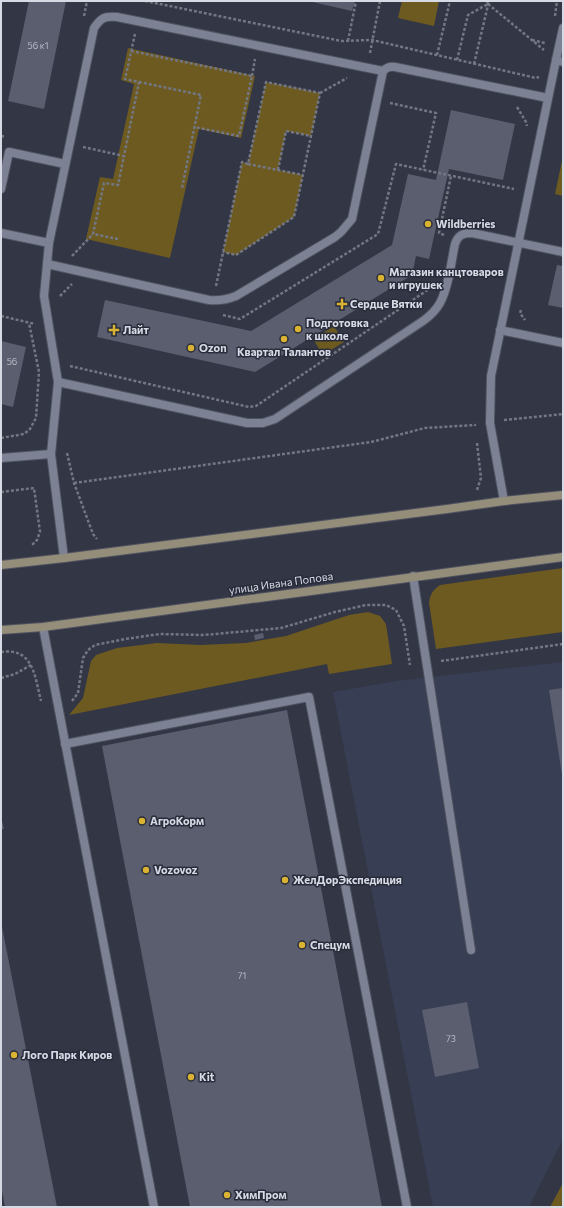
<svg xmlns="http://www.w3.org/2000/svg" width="564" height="1208" font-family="Commissioner,sans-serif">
<rect width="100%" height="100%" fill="#323645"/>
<polygon fill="#383e53" points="563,662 563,1139 529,1207 433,1207 333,692 396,681"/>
<g fill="#6d5a20">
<polygon points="402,1 439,1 434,26 398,18"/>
<polygon points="128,48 255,76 241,138 199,129 170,258 86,239 100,177 113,179 134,84 121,80"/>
<polygon points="266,82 320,93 311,136 286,131 278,170 303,175 294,217 236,255 223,252 242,162 248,164"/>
<polygon points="563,156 563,196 555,194"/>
<polygon points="334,326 344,342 323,355 313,339"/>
<path d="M 563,568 L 563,632 L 436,649 L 429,603 C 430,594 433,590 440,585 Z"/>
<polygon points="368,612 380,616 386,624 392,664 329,674 327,664 69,715 83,698 91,661 96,655 117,648 157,643 200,645 246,643 286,636 349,615"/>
<polygon points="563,1183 563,1207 550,1207"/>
</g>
<g fill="#5a5e6f">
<polygon points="29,1 66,1 44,109 8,101"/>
<polygon points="308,1 355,1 352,11"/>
<polygon points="451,110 515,124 503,180 449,169 429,259 416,256 412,275 255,372 97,337 105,300 251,331 392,245 408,174 436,180"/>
<polygon points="557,265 563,266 563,308 548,305"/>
<polygon points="1,341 26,347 13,407 1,404"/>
<polygon points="263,633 264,638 255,640 254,635"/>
<polygon points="563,688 563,775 562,775 549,690"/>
<polygon points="287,710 382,1207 190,1207 102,746"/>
<polygon points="1,817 4,829 1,829"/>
<polygon points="1,927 2,927 57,1207 5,1207 1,1186"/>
<polygon points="467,1002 479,1068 435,1077 422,1010"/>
</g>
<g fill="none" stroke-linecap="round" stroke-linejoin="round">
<g stroke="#4f525f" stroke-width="10">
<g id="service">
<polyline points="556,60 563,28"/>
<polyline points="1,189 9,152 65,164"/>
<polyline points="1,233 49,243"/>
<path d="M 47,264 L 209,300 C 219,301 226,300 236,296 L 335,237 L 341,232 L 352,219 L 383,71 C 387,67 390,66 395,67 L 548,98"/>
<polyline points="500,330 563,343"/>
<path d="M 58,382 L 247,423 L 263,423 L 275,419 L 423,321 C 430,316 436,310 440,303 C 449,286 451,262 455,244 C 458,235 463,233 472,233 L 563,252"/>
<polyline points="1,458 51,454"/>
<polyline points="504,501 490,423 491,376 556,60 563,62"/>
<path d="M 64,558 L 51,454 L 58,382 L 44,296 L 49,243 L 94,28 C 101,18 104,16 117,17 L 383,71"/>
<polyline points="413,576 471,950"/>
<polyline points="43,627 154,1207"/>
<polyline points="65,744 309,697 407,1207"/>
</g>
</g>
<g stroke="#4f525f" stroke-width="10">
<g id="secondary">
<polyline points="1,565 64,558 447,509 504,501 563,495"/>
<polyline points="1,630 43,627 563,557"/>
</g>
</g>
<g stroke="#737683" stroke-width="2.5" stroke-dasharray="3 2" stroke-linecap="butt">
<polyline points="145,1 341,41 372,40 536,78 539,77"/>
<polyline points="488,4 544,50"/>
<polyline points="84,16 87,1"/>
<polyline points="555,16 557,1"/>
<polyline points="532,40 545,43"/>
<polyline points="348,41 356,1"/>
<polyline points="131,51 252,76 239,136 194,127"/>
<polyline points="370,53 380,1"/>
<polyline points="437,55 450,1"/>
<polyline points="457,60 468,15 488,4 487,1"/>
<polyline points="474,64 489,1"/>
<polyline points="252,76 255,59"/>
<polyline points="139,82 201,95 182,188"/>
<polyline points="320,93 347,78"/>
<polyline points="390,103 436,113 423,170"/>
<polyline points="517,107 526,122 527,126"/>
<polyline points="1,136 6,137"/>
<polyline points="83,147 124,156 139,82 125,79 135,34"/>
<polyline points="248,164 303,175"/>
<polyline points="278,170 286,131 311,136"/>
<polyline points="444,235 439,233 451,176"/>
<polyline points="118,239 93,234 104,183 118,185 124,156"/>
<polyline points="72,256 93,234"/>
<polyline points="216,286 242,162 248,164 266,82 320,93 294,217 236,255 223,252"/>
<polyline points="60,296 72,284"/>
<polyline points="521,310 520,313 525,320"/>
<polyline points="223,315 240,319 378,234 396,164 514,189"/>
<polyline points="1,316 35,324"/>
<polyline points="70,366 249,407 256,406 429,289"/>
<polyline points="504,420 563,414"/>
<polyline points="1,438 24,434 30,429 36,418 39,372 29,323"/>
<polyline points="67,453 74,483 93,534 97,539"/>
<polyline points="74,483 371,442 425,428 475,425 475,426"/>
<polyline points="477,490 481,478 477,443"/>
<polyline points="1,492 34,488 40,532 37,540 31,546"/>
<path d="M 1,652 C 34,647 35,678 41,701"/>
<polyline points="441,661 563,644"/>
<polyline points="1,678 15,674 31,665"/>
<polyline points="72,701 78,693 83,658 88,650 95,645 125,639 160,634 204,635 281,628 335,612 366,605 386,605 396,610 404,626 410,665"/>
</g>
<use href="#service" stroke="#7c8193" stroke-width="8"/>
<use href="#secondary" stroke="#948d7a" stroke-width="8"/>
</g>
<g fill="#dab333" stroke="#282c3b" stroke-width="1.5">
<circle cx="428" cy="224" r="4"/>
<circle cx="381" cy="278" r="4"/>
<path d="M340 298h4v4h4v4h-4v4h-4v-4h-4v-4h4z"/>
<circle cx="298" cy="329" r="4"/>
<path d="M112 324h4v4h4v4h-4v4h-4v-4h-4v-4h4z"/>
<circle cx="284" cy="339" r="4"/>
<circle cx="191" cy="348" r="4"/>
<circle cx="142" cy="821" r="4"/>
<circle cx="146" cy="870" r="4"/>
<circle cx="285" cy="880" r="4"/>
<circle cx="302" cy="945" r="4"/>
<circle cx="14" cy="1055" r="4"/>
<circle cx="191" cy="1077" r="4"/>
<circle cx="227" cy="1195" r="4"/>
</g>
<g text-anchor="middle" stroke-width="3" stroke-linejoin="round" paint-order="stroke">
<g font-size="9" fill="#b8bbc7">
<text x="38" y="49">56 к1</text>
<text x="12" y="365">56</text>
<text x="242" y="979">71</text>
<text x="451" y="1042">73</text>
</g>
<g font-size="11" font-weight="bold" fill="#d7dae4" stroke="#282c3b" text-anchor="start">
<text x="436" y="228">Wildberries</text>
<text x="389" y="276">Магазин канцтоваров<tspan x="389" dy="13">и игрушек</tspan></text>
<text x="350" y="308">Сердце Вятки</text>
<text x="306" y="327">Подготовка<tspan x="306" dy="13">к школе</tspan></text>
<text x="123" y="334">Лайт</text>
<text x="199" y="352">Ozon</text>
<text x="284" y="356" text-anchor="middle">Квартал Талантов</text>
<text x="150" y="825">АгроКорм</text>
<text x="154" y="874">Vozovoz</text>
<text x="293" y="884">ЖелДорЭкспедиция</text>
<text x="310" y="949">Спецум</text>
<text x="22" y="1059">Лого Парк Киров</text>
<text x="199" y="1081">Kit</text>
<text x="235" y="1199">ХимПром</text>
</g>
<g font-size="11" fill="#d7dae4" stroke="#282c3b">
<text transform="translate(281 583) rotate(-8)" y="4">улица Ивана Попова</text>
</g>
</g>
<rect width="564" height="1208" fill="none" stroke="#d7dae4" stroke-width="4"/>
</svg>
